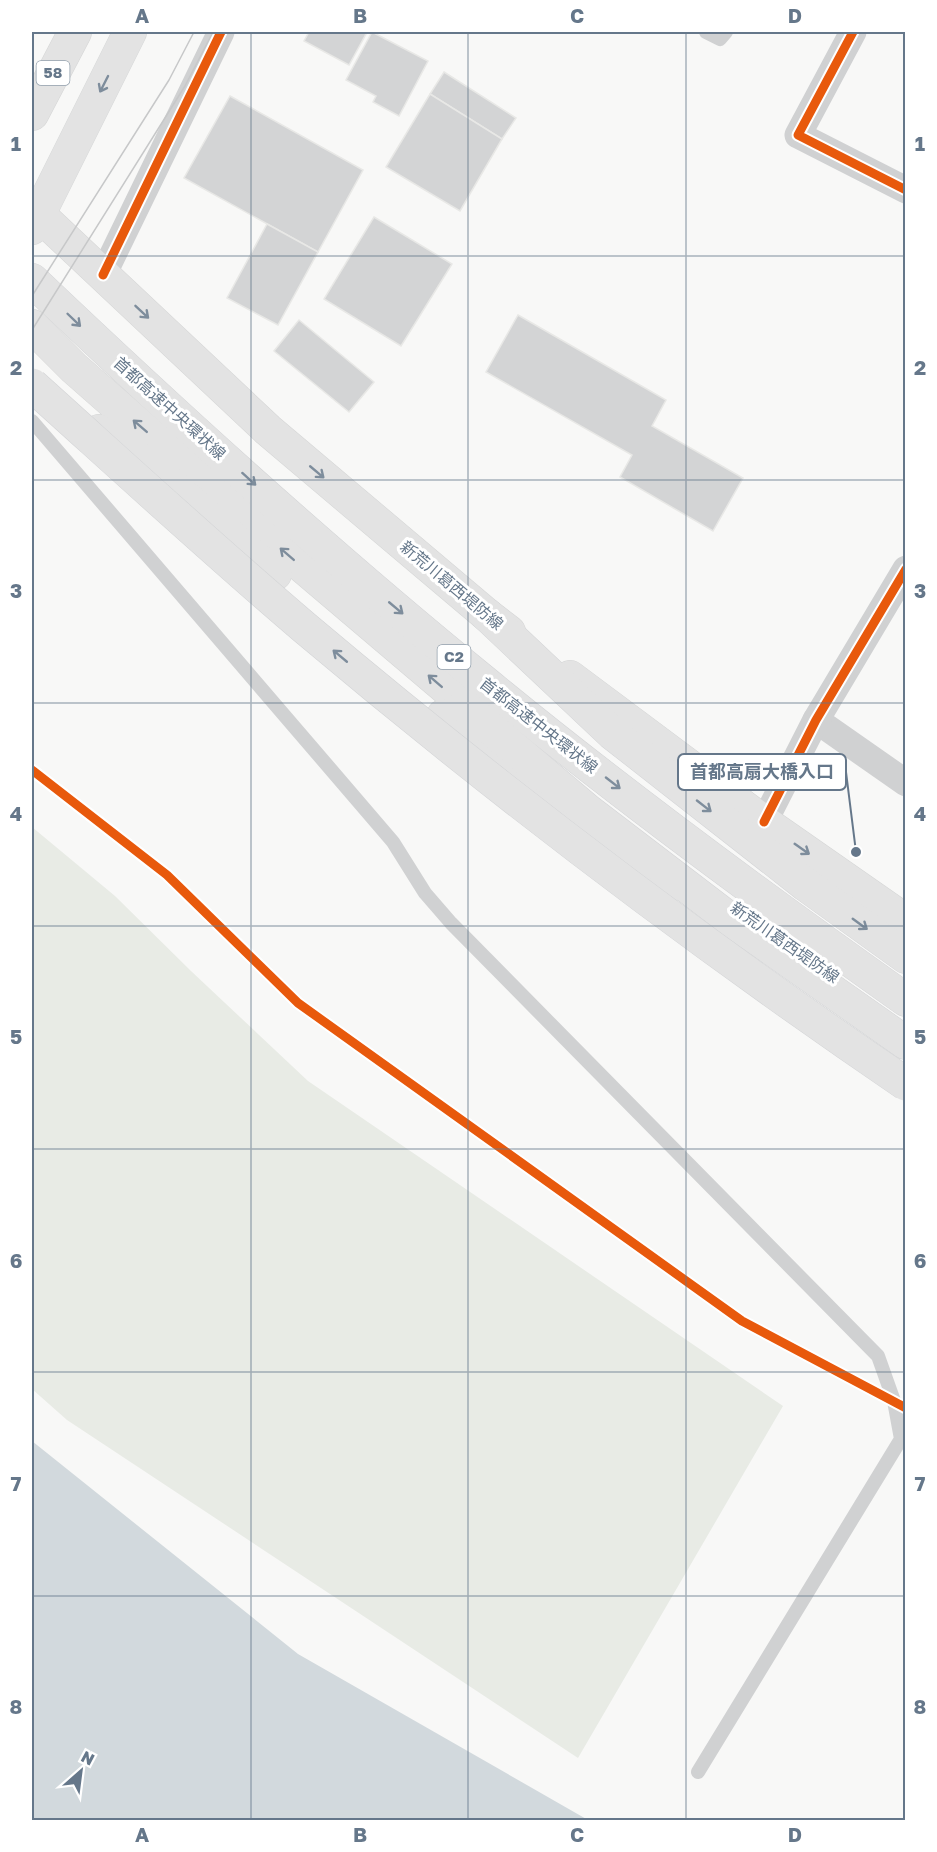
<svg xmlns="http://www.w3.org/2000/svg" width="937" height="1852" font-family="'Golos Text','Noto Sans JP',sans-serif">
<rect width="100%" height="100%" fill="#f8f8f7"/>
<polygon fill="#e8ebe5" points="32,827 115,896 191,971 308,1081 783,1406 578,1758 67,1420 32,1389"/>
<polygon fill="#d2d9dd" points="32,1441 298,1654 588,1820 32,1820"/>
<g fill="#d3d4d5" stroke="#e8e8e6" stroke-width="1.5">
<polygon points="309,32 362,32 366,34 349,65 304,41"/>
<polygon points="372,32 428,61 399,116 373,102 376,96 346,80"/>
<polygon points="444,72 516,118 502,139 430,94"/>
<polygon points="430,94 502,139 460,211 386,167"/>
<polygon points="230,96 363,170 318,252 184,178"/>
<polygon points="374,217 452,264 401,346 324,299"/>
<polygon points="267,224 318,252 278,325 227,298"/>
<polygon points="518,315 666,400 652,426 743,478 713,531 620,477 632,455 486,372"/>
<polygon points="299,320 374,382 349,412 274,351"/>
</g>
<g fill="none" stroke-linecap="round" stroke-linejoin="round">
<g stroke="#d5d6d6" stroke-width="34">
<g id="secondary">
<polyline points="32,208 268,430 487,615 509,632"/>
<polyline points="32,326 74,368 215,492 486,722"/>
<polyline points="99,431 154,470 275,574"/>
<polyline points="570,677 764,822 906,921"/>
<polyline points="443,716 575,823 665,889"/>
</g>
</g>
<g stroke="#d5d6d6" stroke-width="34">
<g id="primary">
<polyline points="32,114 75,32"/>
<polyline points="32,228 130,32"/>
</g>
</g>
<g stroke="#d3d4d6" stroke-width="34">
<g id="motorway">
<path d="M 32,280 C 177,418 327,554 483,681 C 619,793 762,898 906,1000"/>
<polyline points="487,615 612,733 806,885 906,957"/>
<polyline points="464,706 587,810 731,920 906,1043"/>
</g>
</g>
<g stroke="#d0d1d2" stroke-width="14">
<polyline points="706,32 720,39 726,32"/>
<polyline points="32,421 393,842 425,893 451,923 878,1356 894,1401 901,1439 698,1772"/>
</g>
<g stroke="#d0d1d2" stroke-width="27">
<polyline points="853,32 798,135 906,190"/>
<polyline points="103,275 221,32"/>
<polyline points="816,720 906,783"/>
<polyline points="764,822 816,720 906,569"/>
</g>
<use href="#secondary" stroke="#e3e3e3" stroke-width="33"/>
<use href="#primary" stroke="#e3e3e3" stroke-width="33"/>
<use href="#motorway" stroke="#e3e3e3" stroke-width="33"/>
<g stroke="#c7c8c9" stroke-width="1.5">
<polyline points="32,296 169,80 194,32"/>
<polyline points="32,330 185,86 213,32"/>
</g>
<g stroke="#d3d4d6" stroke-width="34" stroke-linecap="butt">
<path id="motorway-bridge" d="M 32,385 C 122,466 212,549 305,628 C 496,789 699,943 906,1084"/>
</g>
<use href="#motorway-bridge" stroke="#e3e3e3" stroke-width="33"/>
<g stroke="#fff" stroke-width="13">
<g id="cycleway">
<polyline points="853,32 798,135 906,190"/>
<polyline points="103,275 221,32"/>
<polyline points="32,770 167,875 298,1003 742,1321 906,1408"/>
<polyline points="764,822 816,720 906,569"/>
</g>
</g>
<use href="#cycleway" stroke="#e8590c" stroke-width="9"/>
</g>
<defs><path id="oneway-shaft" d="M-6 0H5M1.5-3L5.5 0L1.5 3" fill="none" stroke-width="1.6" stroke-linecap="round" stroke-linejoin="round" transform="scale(1.5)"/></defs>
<g stroke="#7e8d9c">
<use href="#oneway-shaft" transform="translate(104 84) rotate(117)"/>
<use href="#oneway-shaft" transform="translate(142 312) rotate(43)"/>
<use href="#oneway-shaft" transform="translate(74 320) rotate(44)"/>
<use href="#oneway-shaft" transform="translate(140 426) rotate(-139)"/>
<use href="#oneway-shaft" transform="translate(317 472) rotate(40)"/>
<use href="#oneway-shaft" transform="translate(249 479) rotate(42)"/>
<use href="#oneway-shaft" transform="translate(287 554) rotate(-139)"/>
<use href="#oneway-shaft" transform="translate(396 608) rotate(40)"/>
<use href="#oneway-shaft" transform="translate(340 656) rotate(-140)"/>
<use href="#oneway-shaft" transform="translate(435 681) rotate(-139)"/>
<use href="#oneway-shaft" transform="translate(613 783) rotate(38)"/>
<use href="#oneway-shaft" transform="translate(704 806) rotate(38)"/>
<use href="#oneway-shaft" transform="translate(802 849) rotate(35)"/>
<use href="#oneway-shaft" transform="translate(860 924) rotate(36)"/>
</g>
<path fill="none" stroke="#65778a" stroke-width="1.5" stroke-opacity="0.55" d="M 251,32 L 251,1820M 468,32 L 468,1820M 686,32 L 686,1820M 32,256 L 906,256M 32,480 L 906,480M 32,703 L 906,703M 32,926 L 906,926M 32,1149 L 906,1149M 32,1372 L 906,1372M 32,1596 L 906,1596"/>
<g text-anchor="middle" stroke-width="6" stroke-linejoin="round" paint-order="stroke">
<g fill="#fff" stroke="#93a0ad" stroke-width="1.5">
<rect x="36.5" y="61" width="33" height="24" rx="4.5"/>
<rect x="437.5" y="645" width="33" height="24" rx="4.5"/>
</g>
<g font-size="15" font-weight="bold" fill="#65778a">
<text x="53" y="78">58</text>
<text x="454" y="662">C2</text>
</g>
<g font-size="16" fill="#65778a" stroke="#fff">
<text transform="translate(170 408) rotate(42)" y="6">首都高速中央環状線</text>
<text transform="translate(452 585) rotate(40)" y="6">新荒川葛西堤防線</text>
<text transform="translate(539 725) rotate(38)" y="6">首都高速中央環状線</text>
<text transform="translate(785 942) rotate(35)" y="6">新荒川葛西堤防線</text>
</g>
</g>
<path fill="none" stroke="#65778a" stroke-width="2" d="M856 852L846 772"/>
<circle fill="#65778a" stroke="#fff" stroke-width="2" cx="856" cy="852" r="6"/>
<rect fill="#fff" stroke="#65778a" stroke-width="2" x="678" y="754" width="168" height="36" rx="6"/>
<g font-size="18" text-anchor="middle" font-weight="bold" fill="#65778a">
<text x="762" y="778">首都高扇大橋入口</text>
</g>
<rect width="937" height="1852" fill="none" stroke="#ffffff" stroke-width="66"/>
<g transform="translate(81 1771) rotate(28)" stroke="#ffffff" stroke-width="4.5" paint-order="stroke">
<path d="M0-4.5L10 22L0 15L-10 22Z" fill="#65778a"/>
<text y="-9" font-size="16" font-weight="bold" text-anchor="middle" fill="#65778a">N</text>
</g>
<rect x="33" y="33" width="871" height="1786" fill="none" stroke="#65778a" stroke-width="2"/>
<g font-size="20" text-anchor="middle" font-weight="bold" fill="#65778a">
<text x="142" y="23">A</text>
<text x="360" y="23">B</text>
<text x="577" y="23">C</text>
<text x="795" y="23">D</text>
<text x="16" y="151">1</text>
<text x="920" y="151">1</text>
<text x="16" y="375">2</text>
<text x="920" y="375">2</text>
<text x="16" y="598">3</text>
<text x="920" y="598">3</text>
<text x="16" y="821">4</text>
<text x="920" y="821">4</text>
<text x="16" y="1044">5</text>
<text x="920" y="1044">5</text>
<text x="16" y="1268">6</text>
<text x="920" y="1268">6</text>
<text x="16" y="1491">7</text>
<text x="920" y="1491">7</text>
<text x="16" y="1714">8</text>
<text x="920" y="1714">8</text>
<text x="142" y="1842">A</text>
<text x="360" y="1842">B</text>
<text x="577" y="1842">C</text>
<text x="795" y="1842">D</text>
</g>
</svg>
